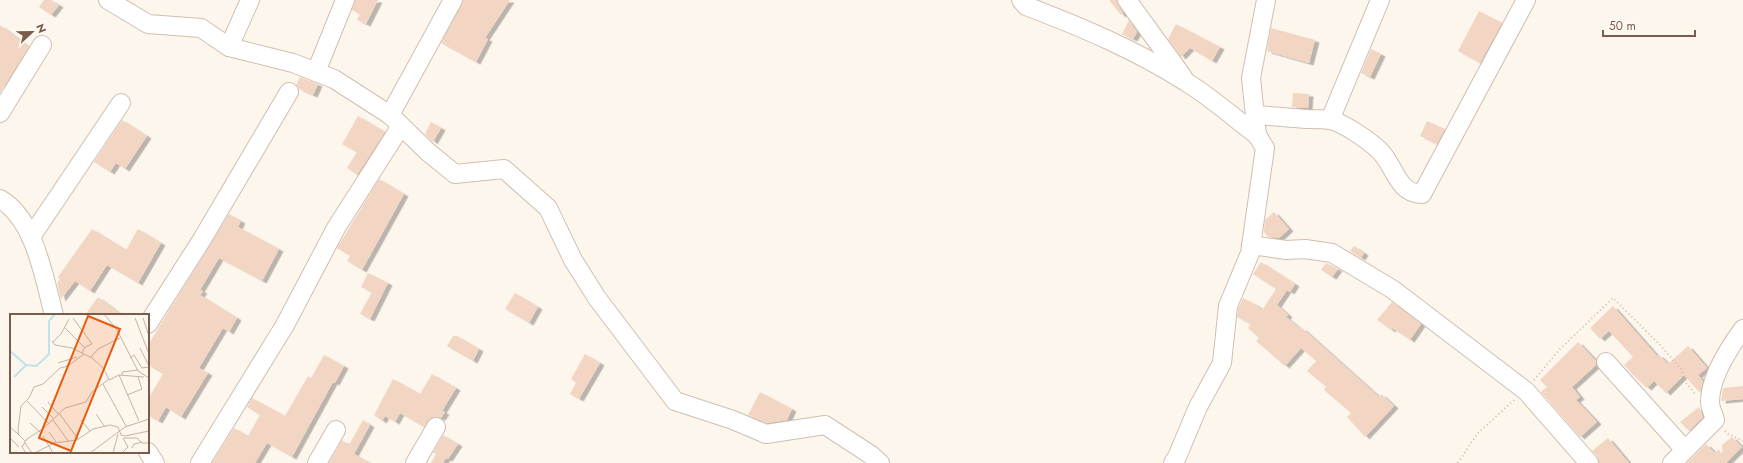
<svg xmlns="http://www.w3.org/2000/svg" width="1743" height="463" font-family="Jost,sans-serif">
<defs>
<filter id="shadow"><feDropShadow dx="4.5" dy="2.5" stdDeviation="0" flood-color="#0004"/></filter>
</defs>
<rect width="100%" height="100%" fill="#fdf6ec"/>
<g fill="#f3d5c3" filter="url(#shadow)">
<polygon points="44,0 51,0 59,5 51,15 39,7"/>
<polygon points="355,0 378,0 366,24 357,20 360,14 352,10"/>
<polygon points="463,0 510,0 485,38 488,39 476,62 441,43"/>
<polygon points="1109,0 1117,0 1123,12 1121,15"/>
<polygon points="1479,11 1502,23 1480,63 1458,51"/>
<polygon points="1129,20 1137,32 1133,39 1122,34"/>
<polygon points="1176,24 1220,47 1212,61 1190,48 1181,57 1168,39"/>
<polygon points="0,25 29,47 0,93"/>
<polygon points="1271,28 1315,40 1309,63 1267,51"/>
<polygon points="1371,49 1381,54 1370,77 1361,73"/>
<polygon points="300,77 318,84 313,95 299,89 296,85"/>
<polygon points="1293,93 1309,94 1308,108 1292,107"/>
<polygon points="358,116 385,132 357,175 347,168 357,152 342,144"/>
<polygon points="122,120 147,136 125,169 116,163 110,172 94,162"/>
<polygon points="1427,121 1445,129 1437,144 1420,136"/>
<polygon points="431,122 441,128 433,142 425,134"/>
<polygon points="379,179 404,194 362,270 347,261 350,256 337,248"/>
<polygon points="1274,212 1289,229 1279,238 1268,237 1264,232 1265,220"/>
<polygon points="229,214 241,221 238,227 279,249 262,281 219,258 200,290 203,291 200,295 237,318 229,332 223,328 199,368 208,373 181,417 166,407 158,421 148,415 148,399 163,374 148,365 148,345"/>
<polygon points="92,229 126,250 138,229 161,243 138,283 107,265 90,291 75,281 61,299 57,283 60,279 58,277"/>
<polygon points="1354,246 1364,253 1361,258 1350,251"/>
<polygon points="1261,262 1295,284 1290,292 1287,290 1277,305 1288,315 1286,317 1301,329 1302,328 1379,397 1381,394 1394,406 1365,437 1347,417 1351,413 1324,390 1326,387 1307,371 1316,361 1301,348 1285,366 1256,341 1259,338 1248,328 1251,324 1237,317 1238,309 1243,298 1255,304 1262,310 1276,289 1253,274"/>
<polygon points="1326,263 1338,269 1332,277 1321,270"/>
<polygon points="368,273 388,283 370,319 360,314 372,292 361,287"/>
<polygon points="515,293 538,307 529,323 505,309"/>
<polygon points="98,297 122,315 85,315"/>
<polygon points="1392,302 1421,324 1410,340 1392,328 1391,330 1377,320"/>
<polygon points="1613,306 1657,356 1659,355 1668,364 1688,346 1707,368 1698,375 1703,381 1700,393 1684,375 1666,393 1654,381 1647,388 1634,376 1624,365 1633,357 1609,331 1600,339 1590,328"/>
<polygon points="453,336 457,336 479,349 473,361 447,346"/>
<polygon points="1578,342 1596,361 1596,365 1572,387 1580,397 1576,400 1597,422 1580,437 1541,392 1547,387 1540,380"/>
<polygon points="585,354 600,363 579,399 570,394 576,383 571,379"/>
<polygon points="324,355 344,366 335,383 333,382 292,457 267,443 255,463 212,463 234,428 248,436 260,415 247,407 252,398 285,416 308,376 311,378"/>
<polygon points="432,374 456,388 442,411 445,412 441,418 436,417 431,418 424,427 400,413 395,422 385,416 382,421 374,415 393,379 420,394"/>
<polygon points="1743,386 1743,399 1721,401 1723,388"/>
<polygon points="760,392 792,409 787,420 767,423 748,415"/>
<polygon points="1699,407 1703,417 1689,431 1680,422"/>
<polygon points="363,420 370,425 354,454 371,463 329,463 342,440 349,445"/>
<polygon points="443,435 458,444 448,459 446,458 443,463 431,463 436,454 433,453"/>
<polygon points="1732,437 1742,447 1726,463 1687,463 1706,444 1715,453 1719,449 1723,457 1722,445"/>
<polygon points="1608,438 1629,463 1599,463 1597,456 1592,451"/>
</g>
<g fill="none" stroke-linecap="round" stroke-linejoin="round">
<g stroke="#d1beb0" stroke-width="20">
<g id="minor">
<polyline points="108,0 148,24 201,28 229,47 293,63 334,79 390,115 428,152 455,174 504,169 548,208 573,260 597,298 675,401 733,420 766,434 825,425 871,455 880,463"/>
<path d="M 1021,0 L 1026,6 C 1081,27 1136,50 1186,82 C 1211,97 1234,118 1257,135"/>
<polyline points="1127,0 1183,77"/>
<polyline points="229,47 250,0"/>
<polyline points="316,72 345,0"/>
<polyline points="0,113 42,45"/>
<polyline points="390,115 453,0"/>
<path d="M 1256,115 C 1273,116 1291,118 1308,119 C 1315,119 1323,119 1330,120 C 1344,123 1368,140 1379,150 C 1395,165 1397,194 1422,194 L 1526,0"/>
<polyline points="1330,120 1380,0"/>
<path d="M 0,199 C 35,219 44,278 54,315"/>
<polyline points="31,237 121,103"/>
<polyline points="1251,245 1286,250 1305,249 1332,253 1392,289 1526,391 1589,463"/>
<polyline points="148,324 201,241 289,92"/>
<polyline points="1606,362 1685,450"/>
<polyline points="148,452 155,463"/>
<polyline points="200,463 285,325 336,228 401,126"/>
<polyline points="317,463 336,430"/>
<polyline points="415,463 436,427"/>
<polyline points="1173,463 1177,457 1198,407 1222,363 1228,306 1250,253 1265,148 1257,135 1251,78 1266,0"/>
<path d="M 1672,463 L 1715,420 C 1714,415 1710,408 1710,402 C 1710,377 1729,348 1743,329"/>
</g>
</g>
<g stroke="#d9b8a5" stroke-width="2" stroke-dasharray="1 3" stroke-linecap="butt">
<polyline points="1534,380 1560,349 1613,298 1659,344 1682,370 1683,379 1696,395"/>
<polyline points="1725,431 1728,434 1743,441"/>
<polyline points="1458,463 1477,434 1514,400"/>
</g>
<use href="#minor" stroke="#fff" stroke-width="18"/>
</g>
<g transform="translate(10 314)">
<rect width="139" height="139" fill="#fdf6ec"/>
<path fill="none" stroke="#bfe3e8" stroke-width="2" d="M 0,37 L 16,51 L 26,52 L 33,46 L 39,40 L 39,7 L 45,0M 4,63 L 16,51"/>
<path fill="none" stroke="#c5b3a7" stroke-width="1" d="M 94,0 L 107,16 L 128,57 L 139,64M 63,4 L 82,30 L 75,33 L 72,39M 125,4 L 139,40M 133,4 L 139,22M 54,13 L 75,34M 42,27 L 45,31 L 62,34 L 82,44 L 94,55 L 99,66 L 109,61 L 134,63M 43,28 L 51,20 L 59,5M 130,34 L 139,52M 81,43 L 88,35 L 110,24M 120,44 L 124,41 L 132,54 L 139,53M 48,49 L 67,43M 109,61 L 129,107M 112,61 L 112,58 L 128,56M 93,70 L 116,112M 117,81 L 132,75 L 128,63M 17,87 L 38,109M 38,88 L 48,100M 32,93 L 43,104M 49,99 L 68,125M 86,100 L 95,113M 43,106 L 59,128M 71,106 L 80,117M 20,109 L 30,118M 0,113 L 9,121M 39,118 L 46,128M 33,122 L 43,139M 0,124 L 9,133M 114,124 L 127,124 L 132,129 L 139,129M 15,127 L 9,121 L 8,116 L 11,92 L 19,84 L 24,73 L 33,70 L 50,54 L 58,52 L 74,40M 14,128 L 22,139M 122,134 L 124,130 L 132,128M 16,139 L 12,133 L 17,125 L 34,114 L 55,94 L 76,88 L 82,78 L 99,65M 25,139 L 44,129 L 67,126 L 83,115 L 100,111 L 108,113 L 111,121 L 115,122 L 139,117M 80,139 L 115,113 L 139,105M 103,139 L 108,120M 112,139 L 118,133 L 113,124"/>
<path fill="#e8590c" fill-opacity="0.15" stroke="#e8590c" stroke-width="2" d="M 78,2 L 110,15 L 61,137 L 29,124 Z"/>
<rect width="139" height="139" fill="none" stroke="#7a5c4d" stroke-width="2"/>
</g>
<g transform="translate(32 32) rotate(68)" stroke="#fffaf3" stroke-width="3" paint-order="stroke">
<path d="M0-3L7 15L0 10L-7 15Z" fill="#7a5c4d"/>
<text y="-6" font-size="11" font-weight="bold" text-anchor="middle" fill="#7a5c4d">N</text>
</g>
<path d="M1603 30v6h92v-6" fill="none" stroke="#7a5c4d" stroke-width="2"/>
<text x="1609" y="30" font-size="12" fill="#7a5c4d" stroke="#fffaf3" stroke-width="3" paint-order="stroke">50 m</text>
</svg>
